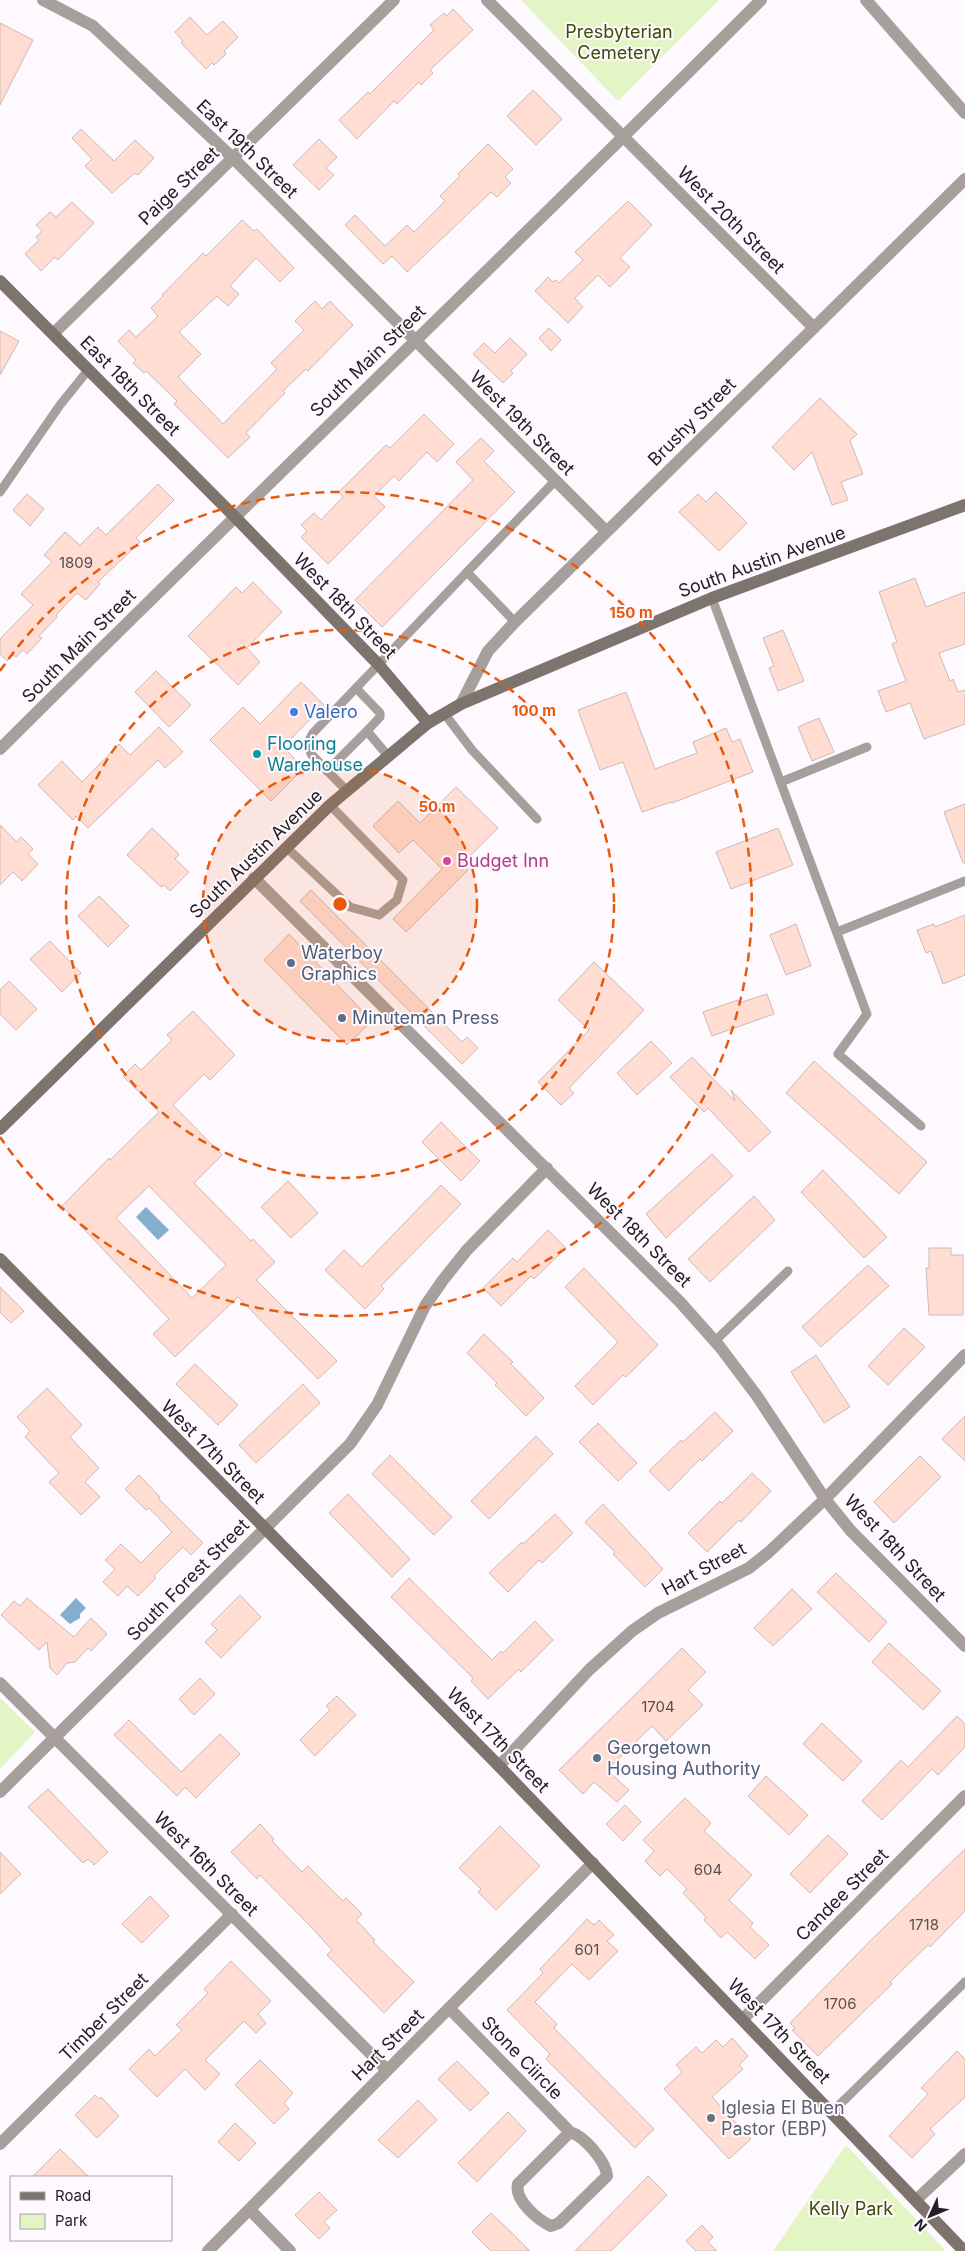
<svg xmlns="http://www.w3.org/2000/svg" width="965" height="2251" font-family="Inter,sans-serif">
<rect width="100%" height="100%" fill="#fef9ff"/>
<g fill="#e4f5c5">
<polygon points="521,0 719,0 618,101"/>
<polygon points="0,1698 35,1732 0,1769"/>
<polygon points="846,2145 946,2251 773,2251"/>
</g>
<g fill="#83aecf">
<polygon points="146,1207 169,1230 158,1240 136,1217"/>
<polygon points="76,1598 86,1608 80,1614 80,1618 70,1624 60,1615"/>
</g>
<g fill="#ffddd3" stroke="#cdbab4" fill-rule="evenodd">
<polygon points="453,9 473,30 430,70 433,73 421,85 419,82 397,104 394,101 357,139 339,120 368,92 370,94 434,30 430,25 444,13 447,16"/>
<polygon points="190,17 207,35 223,21 238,37 224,51 226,54 214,65 212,63 206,69 181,43 183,41 175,32"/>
<polygon points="0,23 33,40 0,105"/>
<polygon points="533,90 562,119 536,145 507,116"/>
<polygon points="81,129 114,161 135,140 154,158 138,175 135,173 112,193 85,166 92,159 72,138"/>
<polygon points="319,139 337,157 326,168 334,175 319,190 293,165"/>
<polygon points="488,144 513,169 505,177 511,183 497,197 491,192 407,272 392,256 383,264 345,225 355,215 385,246 407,225 414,232 445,201 440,196 460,176 458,174"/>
<polygon points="628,201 652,225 620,258 630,267 610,287 598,275 575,298 583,307 568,323 535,291 548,277 553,282 556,280 559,283 583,260 575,252"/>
<polygon points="72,202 94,223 58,260 55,257 41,271 25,254 39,240 36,237 42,231 36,225 50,212 56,217"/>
<polygon points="242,220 254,231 257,229 294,268 280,282 256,258 230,286 239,294 228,306 217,296 179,332 201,354 178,377 223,424 277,369 271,363 304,330 295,321 315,301 322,309 330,301 353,325 308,371 306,369 283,391 285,393 246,433 250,437 228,458 174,404 177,401 146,371 144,373 133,363 136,360 118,341 129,330 136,337 158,316 151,308 163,296 162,295 203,253 206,256"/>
<polygon points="549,328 561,340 551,351 539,338"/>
<polygon points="0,331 19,341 0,375"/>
<polygon points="510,338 527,354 511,371 513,373 503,383 473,354 484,343 495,353"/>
<polygon points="820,398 857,434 850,441 863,474 841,482 848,500 832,505 812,452 794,470 772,447"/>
<polygon points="424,414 454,444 437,462 427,452 399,481 394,476 374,496 385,507 328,564 301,537 307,531 301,525 314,513 321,520 343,497 339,492 386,445 390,448"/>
<polygon points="481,438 494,451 484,461 515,492 382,627 355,600 473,480 456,462"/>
<polygon points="158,484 174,500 136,538 140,542 98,582 100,584 86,600 77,593 56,615 57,617 39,636 42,638 27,654 23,650 16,657 13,655 7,661 0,654 0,639 33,605 21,594 52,562 44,555 65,532 80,545 98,527 106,535"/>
<polygon points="716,492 747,523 719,551 679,512 698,494 706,502"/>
<polygon points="27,494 44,509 30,526 13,510"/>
<polygon points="915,578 926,607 965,592 965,644 939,653 950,681 953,679 958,692 965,690 965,724 924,739 910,703 886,712 878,691 906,681 892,644 897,642 879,592"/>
<polygon points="253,582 282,612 247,648 260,662 238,685 188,636 236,587 242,593"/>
<polygon points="783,630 804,681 778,691 769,668 774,666 763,638"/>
<polygon points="156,671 191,705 169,727 135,692"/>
<polygon points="301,682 324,705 283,747 304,768 271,801 210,740 243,707 260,724"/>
<polygon points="626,692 655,769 697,753 693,742 726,728 732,742 740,739 753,772 672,803 671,802 642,812 623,762 600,770 578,710"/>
<polygon points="819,718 834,752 812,761 798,727"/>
<polygon points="159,727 183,752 165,768 158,760 88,828 76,816 73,820 38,785 62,761 82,782 119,744 130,755"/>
<polygon points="456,787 498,828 462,864 468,870 406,932 393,919 442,869 413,840 399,853 373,826 398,801 420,823"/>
<polygon points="965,804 965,863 963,863 944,812"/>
<polygon points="0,825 17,842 21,837 33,849 28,854 38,864 22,881 13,872 0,885"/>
<polygon points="152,828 179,854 175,859 189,872 170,891 164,885 161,887 127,855"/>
<polygon points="778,828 793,865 731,889 716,852"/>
<polygon points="311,890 462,1042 467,1037 478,1048 462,1064 300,901"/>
<polygon points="99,896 129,926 108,947 78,916"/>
<polygon points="965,915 965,975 943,984 931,951 926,953 917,930 934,924 935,927"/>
<polygon points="796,924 811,966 786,975 770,935"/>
<polygon points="289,934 372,1021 347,1045 264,960"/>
<polygon points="50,941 81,973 62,992 30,959"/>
<polygon points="594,962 644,1010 569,1088 574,1093 561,1105 538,1082 589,1030 558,1000"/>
<polygon points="9,981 37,1009 16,1030 0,1014 0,990"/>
<polygon points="767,994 774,1014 712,1036 703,1012 738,1000 739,1003"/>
<path d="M 193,1011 L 235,1055 L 210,1080 L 204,1074 L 173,1105 L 222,1155 L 194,1183 L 251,1241 L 253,1239 L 275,1262 L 256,1280 L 337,1361 L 318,1379 L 238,1297 L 175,1357 L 153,1334 L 169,1319 L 62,1206 L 109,1158 L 110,1160 L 159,1112 L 123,1076 L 135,1064 L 141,1070 L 172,1040 L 167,1035 ZM 149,1186 L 226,1265 L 192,1298 L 116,1218 Z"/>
<polygon points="651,1041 672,1063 637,1095 617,1073"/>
<polygon points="692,1057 735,1101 731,1090 771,1132 749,1152 708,1108 704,1112 670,1077"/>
<polygon points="814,1061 927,1162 899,1194 786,1093"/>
<polygon points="441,1122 480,1161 461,1181 422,1142"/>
<polygon points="712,1154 733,1176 666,1238 646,1214"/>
<polygon points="823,1170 887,1237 864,1258 801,1192"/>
<polygon points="288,1181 318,1213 291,1238 261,1207"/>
<polygon points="441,1185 461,1204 381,1286 384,1289 365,1309 325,1270 344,1250 362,1267"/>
<polygon points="754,1196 775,1220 710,1282 688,1259"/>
<polygon points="548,1230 566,1248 534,1279 531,1276 501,1306 483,1288 513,1258 517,1262"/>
<polygon points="929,1248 951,1248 951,1255 963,1255 963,1315 929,1315 926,1268 929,1268"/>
<polygon points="868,1265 889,1286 821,1347 802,1327"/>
<polygon points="584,1268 658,1345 626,1377 623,1375 593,1405 575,1386 618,1342 565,1287"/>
<polygon points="0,1287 24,1311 11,1323 0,1312"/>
<polygon points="904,1328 925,1347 888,1385 868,1366"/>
<polygon points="484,1334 513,1362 511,1364 544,1398 526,1416 495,1385 497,1383 467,1353"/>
<polygon points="816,1355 850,1407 824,1423 791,1372"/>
<polygon points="195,1364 238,1405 218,1425 176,1384"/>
<polygon points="303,1384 320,1403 256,1463 239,1445"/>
<polygon points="47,1388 82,1425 70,1437 99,1468 85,1482 100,1497 81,1515 49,1482 59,1473 25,1437 30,1431 17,1417"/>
<polygon points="715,1412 733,1431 702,1461 700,1459 669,1491 649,1471 681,1440 683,1442"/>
<polygon points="965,1416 965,1461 942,1439"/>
<polygon points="598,1423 637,1463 618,1481 579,1442"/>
<polygon points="536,1436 553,1454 489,1519 471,1501"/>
<polygon points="390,1455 452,1517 434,1535 372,1474"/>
<polygon points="920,1456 941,1477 894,1523 874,1502"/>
<polygon points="752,1473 771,1491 741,1522 739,1520 707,1552 688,1533 720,1501 722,1503"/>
<polygon points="139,1475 160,1497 158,1498 203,1543 191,1555 183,1547 154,1576 156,1578 138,1596 127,1586 118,1596 103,1582 115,1569 105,1560 121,1544 141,1563 172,1532 149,1508 146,1510 125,1489"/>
<polygon points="348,1494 410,1559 392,1577 329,1513"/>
<polygon points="603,1504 663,1569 645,1587 613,1554 615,1552 585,1522"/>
<polygon points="555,1514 573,1533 542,1563 539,1560 508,1592 489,1573 522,1542 523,1544"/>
<polygon points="836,1573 887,1622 869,1642 817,1592"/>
<polygon points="409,1578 492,1660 501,1651 503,1653 535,1621 553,1640 521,1672 519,1669 488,1699 471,1681 473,1678 391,1597"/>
<polygon points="792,1589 812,1609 773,1646 754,1628"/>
<polygon points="240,1595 261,1617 221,1658 205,1642 217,1630 211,1624"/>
<polygon points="27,1598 74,1637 91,1618 107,1634 91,1651 88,1648 75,1662 67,1663 57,1675 50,1668 47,1642 39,1650 1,1615 14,1601 20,1606"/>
<polygon points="889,1643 941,1691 923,1710 872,1662"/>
<polygon points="682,1648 706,1672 688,1690 703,1705 666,1741 652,1726 607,1770 629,1790 617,1802 594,1782 583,1794 559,1770"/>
<polygon points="200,1678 215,1694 194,1715 179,1699"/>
<polygon points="337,1696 356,1715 315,1756 300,1740 330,1710 326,1706"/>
<polygon points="957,1716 965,1724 965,1747 938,1775 932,1769 882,1820 862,1801 901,1760 908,1767"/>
<polygon points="129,1720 181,1772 220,1734 240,1754 196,1798 185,1787 177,1796 114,1735"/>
<polygon points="822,1723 862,1761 843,1781 803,1744"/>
<polygon points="766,1776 808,1815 789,1835 748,1796"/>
<polygon points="48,1789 108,1852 94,1865 88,1859 83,1863 28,1807"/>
<polygon points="685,1798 711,1823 704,1831 752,1875 729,1900 753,1923 750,1927 769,1945 755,1959 727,1932 721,1938 704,1920 706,1917 683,1893 687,1889 667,1869 660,1876 645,1861 654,1851 643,1840"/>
<polygon points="625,1805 641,1822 623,1841 606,1824"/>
<polygon points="260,1824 274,1839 272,1841 302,1872 308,1866 343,1901 346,1898 362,1914 356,1920 375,1940 373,1942 414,1982 384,2013 327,1955 332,1950 313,1929 260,1875 257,1879 231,1852"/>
<polygon points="500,1826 540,1866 496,1910 478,1892 481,1889 459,1868"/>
<polygon points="828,1835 848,1854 810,1893 790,1874"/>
<polygon points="965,1849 965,1911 930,1947 928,1945 890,1982 892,1984 818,2056 792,2030 795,2028 790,2023 871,1940"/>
<polygon points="0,1852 21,1874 0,1894"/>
<polygon points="150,1896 169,1916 142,1943 122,1924"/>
<polygon points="587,1919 594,1925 599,1920 614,1935 607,1941 618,1951 589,1980 572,1964 535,2002 557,2024 554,2028 654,2129 635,2148 546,2059 550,2054 507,2010 543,1973 540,1969"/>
<polygon points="231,1961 271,2001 258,2014 266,2023 256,2033 244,2021 205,2060 220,2074 205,2090 185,2069 157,2097 129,2069 149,2049 155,2056 182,2030 176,2025 208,1993 204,1989"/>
<polygon points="732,2038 748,2056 739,2065 743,2069 712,2097 751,2139 729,2159 664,2089 682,2072 676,2065 696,2047 702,2053 716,2040 723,2047"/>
<polygon points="957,2051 965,2059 965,2097 930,2129 935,2134 912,2158 889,2136 928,2094 921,2088"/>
<polygon points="260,2060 293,2093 284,2103 289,2109 274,2124 235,2085"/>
<polygon points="457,2061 489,2093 470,2111 438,2079"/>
<polygon points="95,2095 99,2099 101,2097 119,2116 97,2138 75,2115"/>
<polygon points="418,2100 437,2120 398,2158 378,2140"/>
<polygon points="508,2112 526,2131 477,2182 458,2163"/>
<polygon points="235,2123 256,2143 239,2161 218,2142"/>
<polygon points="60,2149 89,2177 32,2177"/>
<polygon points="648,2176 667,2195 611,2251 575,2251"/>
<polygon points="319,2192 337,2210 324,2222 330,2228 319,2239 295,2215"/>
<polygon points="491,2213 512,2233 530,2251 491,2251 472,2232"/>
<polygon points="702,2225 713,2237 708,2242 717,2251 696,2251 686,2241"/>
</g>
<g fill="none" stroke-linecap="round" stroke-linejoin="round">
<g stroke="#a79f9b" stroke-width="9">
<polyline points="0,492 60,405 89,369"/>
<polyline points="712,598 867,1014 838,1054 921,1126"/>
<polyline points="515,622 467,572 555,481"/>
<polyline points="356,688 380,713 380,717 367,731"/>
<polyline points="444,713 472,750 537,819"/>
<polyline points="327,771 367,731 388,756"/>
<polyline points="781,782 867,747"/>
<polyline points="347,791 311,754 308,742 313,733 467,572"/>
<polyline points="286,847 350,907 379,915 397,900 403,880 330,805"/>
<polyline points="837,932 965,881"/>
<polyline points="715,1341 788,1271"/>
<polyline points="832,2112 965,1982"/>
</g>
<g stroke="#a79f9b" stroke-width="12">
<polyline points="43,0 93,26 233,158 606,531"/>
<polyline points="487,0 813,327"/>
<polyline points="866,0 965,113"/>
<polyline points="54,333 394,0"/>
<polyline points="461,704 488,651 515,622 965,179"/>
<path d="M 0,749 C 252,498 509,252 761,0"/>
<polyline points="254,878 680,1302 720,1347 757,1396 825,1499 851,1531 965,1646"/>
<polyline points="0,1683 387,2070"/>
<polyline points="499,1766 589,1670 632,1631 658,1613 749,1568 769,1552 825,1499 965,1355"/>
<polyline points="0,1792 350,1444 377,1405 425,1306 443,1280 467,1250 547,1168"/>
<path d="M 449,2008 L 570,2132 C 584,2136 606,2161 607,2176 L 559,2223 L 551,2226 C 538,2220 514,2200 518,2184 L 570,2132"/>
<polyline points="743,2019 965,1796"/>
<polyline points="0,2144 232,1914"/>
<polyline points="916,2200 965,2154"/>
<polyline points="250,2210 290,2251"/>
<polyline points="208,2251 593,1863"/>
</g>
<g stroke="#7e746e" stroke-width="12">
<polyline points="0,281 234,516 379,665 428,723"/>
<polyline points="0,1129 330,805 428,723 461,704 712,598 965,505"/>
<polyline points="0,1259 499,1766 964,2251"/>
</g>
</g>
<circle cx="340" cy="904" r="137" fill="#e8590c" fill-opacity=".12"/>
<g fill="none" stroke="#e8590c" stroke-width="2.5" stroke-dasharray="9 6">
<circle cx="340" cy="904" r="137"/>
<circle cx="340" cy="904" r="274"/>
<path d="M0 671A412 412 0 1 1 0 1137"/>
</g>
<circle fill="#3f7fe0" stroke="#fef9ff" stroke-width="2" cx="294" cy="712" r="5"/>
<circle fill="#0f9aa8" stroke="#fef9ff" stroke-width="2" cx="257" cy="754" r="5"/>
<circle fill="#d1479c" stroke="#fef9ff" stroke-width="2" cx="447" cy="861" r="5"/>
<g fill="#5c6f8a" stroke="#fef9ff" stroke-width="2">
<circle cx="291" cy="963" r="5"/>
<circle cx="342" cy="1018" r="5"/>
<circle cx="597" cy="1758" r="5"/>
</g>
<circle fill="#6b7280" stroke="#fef9ff" stroke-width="2" cx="711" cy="2118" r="5"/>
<g text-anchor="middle" stroke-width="4" stroke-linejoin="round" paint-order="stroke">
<g font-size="15" fill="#594e4f">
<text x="76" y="568">1809</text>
<text x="658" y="1712">1704</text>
<text x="708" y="1875">604</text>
<text x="924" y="1930">1718</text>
<text x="587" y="1955">601</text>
<text x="840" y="2009">1706</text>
</g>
<g font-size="18" fill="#3c4e00" stroke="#fef9ff">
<text x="619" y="38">Presbyterian<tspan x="619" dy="21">Cemetery</tspan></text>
<text x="851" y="2215">Kelly Park</text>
</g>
<g font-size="18" fill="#221e23" stroke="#fef9ff">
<text transform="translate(247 149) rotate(44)" y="6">East 19th Street</text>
<text transform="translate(179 186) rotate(-44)" y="6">Paige Street</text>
<text transform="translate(731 220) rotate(45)" y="6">West 20th Street</text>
<text transform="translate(368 361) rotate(-44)" y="6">South Main Street</text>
<text transform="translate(130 386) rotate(45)" y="6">East 18th Street</text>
<text transform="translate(692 422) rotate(-45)" y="6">Brushy Street</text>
<text transform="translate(522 423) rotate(45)" y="6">West 19th Street</text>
<text transform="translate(762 562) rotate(-20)" y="6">South Austin Avenue</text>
<text transform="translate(345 606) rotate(46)" y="6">West 18th Street</text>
<text transform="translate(79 646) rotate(-45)" y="6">South Main Street</text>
<text transform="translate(256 854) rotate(-44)" y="6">South Austin Avenue</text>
<text transform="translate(639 1235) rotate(45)" y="6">West 18th Street</text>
<text transform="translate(213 1452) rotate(45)" y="6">West 17th Street</text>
<text transform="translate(895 1548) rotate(47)" y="6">West 18th Street</text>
<text transform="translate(704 1569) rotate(-28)" y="6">Hart Street</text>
<text transform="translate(188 1580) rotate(-45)" y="6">South Forest Street</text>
<text transform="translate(498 1740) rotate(46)" y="6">West 17th Street</text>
<text transform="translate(206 1864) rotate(45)" y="6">West 16th Street</text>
<text transform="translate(842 1895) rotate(-45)" y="6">Candee Street</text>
<text transform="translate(104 2017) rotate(-45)" y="6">Timber Street</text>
<text transform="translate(779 2031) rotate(46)" y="6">West 17th Street</text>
<text transform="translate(388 2045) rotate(-45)" y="6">Hart Street</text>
<text transform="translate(522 2058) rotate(46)" y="6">Stone Ciircle</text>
</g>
<g font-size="18" fill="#366cbe" stroke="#fef9ff" text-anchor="start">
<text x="304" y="718">Valero</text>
</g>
<g font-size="18" fill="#0d838f" stroke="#fef9ff" text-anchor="start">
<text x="267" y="750">Flooring<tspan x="267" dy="21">Warehouse</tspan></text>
</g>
<g font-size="18" fill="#b23c85" stroke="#fef9ff" text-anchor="start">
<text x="457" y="867">Budget Inn</text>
</g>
<g font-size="18" fill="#4e5e75" stroke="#fef9ff" text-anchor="start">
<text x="301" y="959">Waterboy<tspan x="301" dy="21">Graphics</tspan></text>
<text x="352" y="1024">Minuteman Press</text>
<text x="607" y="1754">Georgetown<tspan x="607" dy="21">Housing Authority</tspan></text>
</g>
<g font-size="18" fill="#5b616d" stroke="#fef9ff" text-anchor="start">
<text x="721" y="2114">Iglesia El Buen<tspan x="721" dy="21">Pastor (EBP)</tspan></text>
</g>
</g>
<circle cx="340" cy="904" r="8" fill="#e8590c" stroke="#fef9ff" stroke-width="2.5"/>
<g font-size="15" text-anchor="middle" font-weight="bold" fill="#e8590c" stroke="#fef9ff" stroke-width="4" stroke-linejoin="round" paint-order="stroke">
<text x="631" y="618">150 m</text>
<text x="534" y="716">100 m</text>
<text x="437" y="812">50 m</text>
</g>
<rect x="10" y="2176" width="162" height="65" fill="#fef9ff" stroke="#a6a1a7"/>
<rect x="20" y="2192" width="25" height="8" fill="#7e746e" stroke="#a6a1a7"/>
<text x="55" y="2201" font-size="15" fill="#221e23">Road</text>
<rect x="20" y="2214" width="25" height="15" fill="#e4f5c5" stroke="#a6a1a7"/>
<text x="55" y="2226" font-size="15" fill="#221e23">Park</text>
<g transform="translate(930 2216) rotate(226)" stroke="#fef9ff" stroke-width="4" paint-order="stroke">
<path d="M0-4L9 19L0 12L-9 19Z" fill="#221e23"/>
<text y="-8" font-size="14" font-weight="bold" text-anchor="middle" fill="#221e23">N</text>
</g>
</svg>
